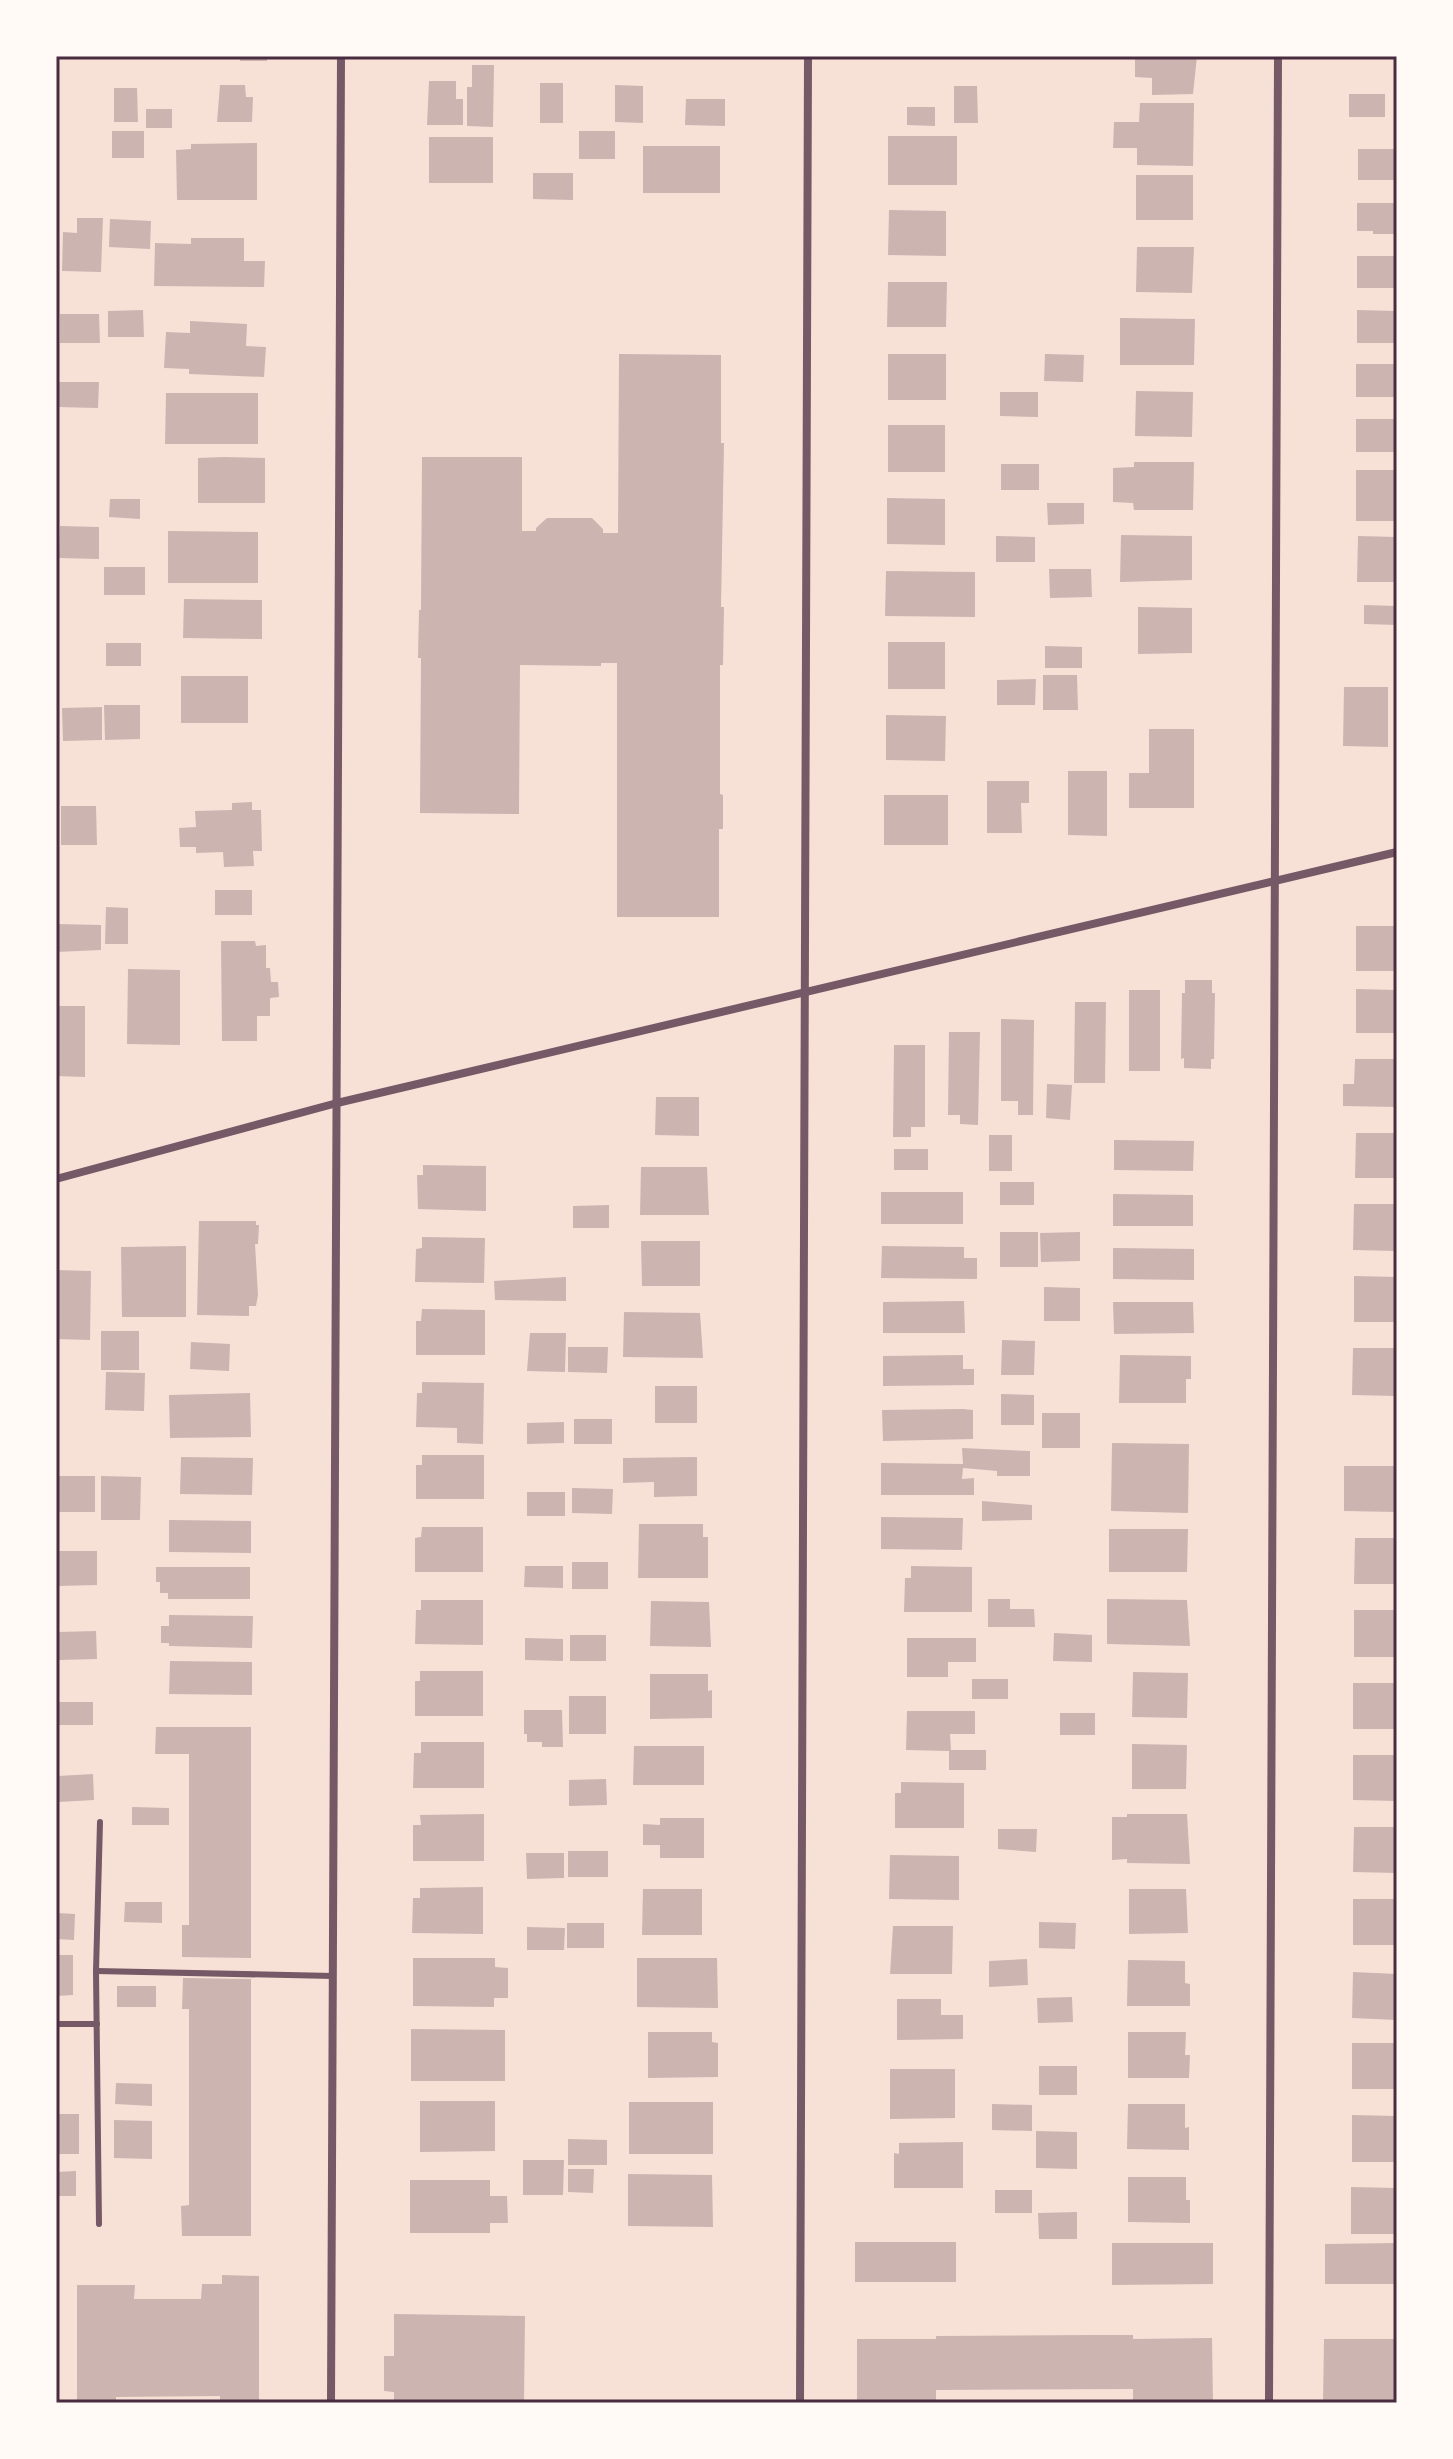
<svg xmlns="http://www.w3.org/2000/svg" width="1453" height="2459" font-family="'Sofia Sans Condensed',sans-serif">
<rect width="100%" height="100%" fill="#f7e1d7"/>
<g fill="#ccb4b1">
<rect x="240" y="56" width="27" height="5"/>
<polygon points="1135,56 1197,56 1193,94 1152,95 1152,78 1135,77"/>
<polygon points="472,65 494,65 493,127 467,126 467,87 472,87"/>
<polygon points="429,81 456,81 456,99 463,99 463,125 427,125"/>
<rect x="540" y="83" width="23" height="40"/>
<polygon points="220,85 245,85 246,97 253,97 252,122 217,122"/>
<polygon points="615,85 643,86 643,123 615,122"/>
<polygon points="954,86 977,86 978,123 954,123"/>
<polygon points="114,88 137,88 138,122 114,122"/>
<rect x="1349" y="94" width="36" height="23"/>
<polygon points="686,99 725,99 725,126 685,125"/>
<polygon points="1140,103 1194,103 1193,166 1137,165 1137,148 1113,148 1114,122 1139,122"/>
<polygon points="907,107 935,107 935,126 907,125"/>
<rect x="146" y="109" width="26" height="19"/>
<rect x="112" y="131" width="32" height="27"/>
<rect x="579" y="131" width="36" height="28"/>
<rect x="888" y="136" width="69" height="49"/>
<rect x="429" y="137" width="64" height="46"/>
<polygon points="257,143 257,200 177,200 176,150 191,149 191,144"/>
<rect x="643" y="146" width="77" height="47"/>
<rect x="1358" y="149" width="39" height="31"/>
<polygon points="533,173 573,173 573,200 533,199"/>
<rect x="1136" y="175" width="57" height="45"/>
<polygon points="1357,203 1397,203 1397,234 1373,234 1373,231 1357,231"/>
<polygon points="889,210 946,211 946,256 888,255"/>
<polygon points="77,218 103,218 101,272 62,271 63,232 77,233"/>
<polygon points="110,219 151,221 150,249 109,247"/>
<polygon points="191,238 244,238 244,261 265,261 264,287 154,286 155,243 191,244"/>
<polygon points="1137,247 1194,247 1192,293 1136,292"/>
<rect x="1357" y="256" width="40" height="32"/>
<polygon points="888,282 947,282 946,327 887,327"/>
<polygon points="143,310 144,337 108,337 108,311"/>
<polygon points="1357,310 1397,311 1397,343 1357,343"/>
<polygon points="60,314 99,314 100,343 60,343"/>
<polygon points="1120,318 1195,319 1194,365 1120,365"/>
<polygon points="190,321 247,324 246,346 266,347 264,377 189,374 189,369 164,368 166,332 190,333"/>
<polygon points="619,354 721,355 721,443 724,443 721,607 724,607 723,665 720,665 720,794 723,795 723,829 719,829 719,917 617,917 617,663 601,663 601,666 520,665 519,814 420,813 421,658 418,658 419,610 421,610 422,457 522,457 522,531 536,531 536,528 547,518 592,518 603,529 603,533 618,533"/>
<rect x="888" y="354" width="58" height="46"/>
<polygon points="1045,354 1084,355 1083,382 1044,381"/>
<rect x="1356" y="364" width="41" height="33"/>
<polygon points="57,382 99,382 98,408 57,407"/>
<polygon points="1136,391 1193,392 1192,437 1135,436"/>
<polygon points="1000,392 1038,392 1038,417 1000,416"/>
<polygon points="166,393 258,393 258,444 165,444"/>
<rect x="1356" y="419" width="41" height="33"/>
<rect x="888" y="425" width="57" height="47"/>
<polygon points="224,457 265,458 265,503 198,503 198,458"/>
<polygon points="1134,462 1194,462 1193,510 1134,510 1133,503 1113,502 1113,468 1134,467"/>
<rect x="1001" y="464" width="38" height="26"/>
<rect x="1356" y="470" width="41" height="51"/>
<polygon points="887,498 945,499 945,545 887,544"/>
<polygon points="110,499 140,499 140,519 109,517"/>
<polygon points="1047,503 1084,503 1084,524 1048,525"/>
<polygon points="60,526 99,527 99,559 59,558"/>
<polygon points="168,531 258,532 258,583 168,583"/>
<polygon points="1121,535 1192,536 1192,580 1120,582"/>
<polygon points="996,536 1035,537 1035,562 996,562"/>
<polygon points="1358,536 1397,537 1397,582 1357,582"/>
<rect x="104" y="567" width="41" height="28"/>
<polygon points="1049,569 1091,569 1092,597 1050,598"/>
<polygon points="886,571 975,572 975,617 885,616"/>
<polygon points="184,599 262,600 262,639 183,638"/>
<polygon points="1364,605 1397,606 1397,625 1364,624"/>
<polygon points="1138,607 1192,608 1192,653 1138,654"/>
<rect x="888" y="642" width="57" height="47"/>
<rect x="106" y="643" width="35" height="23"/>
<polygon points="1045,646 1082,647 1082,668 1045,668"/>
<polygon points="1043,675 1077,675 1078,710 1043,710"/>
<rect x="181" y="676" width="67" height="47"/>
<polygon points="1036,679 1035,705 997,705 997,680"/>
<polygon points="1344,687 1388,687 1388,747 1343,746"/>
<polygon points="104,705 140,705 140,739 105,740"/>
<polygon points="102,707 102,740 63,741 62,708"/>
<polygon points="886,715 946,716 945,761 886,760"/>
<polygon points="1149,729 1194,729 1194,808 1129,808 1129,773 1149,773"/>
<polygon points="1068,771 1107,771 1107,836 1068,835"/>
<polygon points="987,781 1029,781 1029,803 1021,803 1022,833 987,833"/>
<rect x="884" y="795" width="64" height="50"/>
<polygon points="252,802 252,810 261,810 262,851 253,851 254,866 224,867 223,852 196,853 196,847 180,847 179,828 196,827 195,811 232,810 232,803"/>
<polygon points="61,806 96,806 97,845 61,845"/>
<rect x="215" y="890" width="37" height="25"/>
<polygon points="106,907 128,908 128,944 105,944"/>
<polygon points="56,924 101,925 101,950 56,952"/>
<rect x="1356" y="926" width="41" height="45"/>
<polygon points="221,941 255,941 256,946 266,945 266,968 270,968 271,982 278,982 279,997 270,998 270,1016 257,1016 257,1041 222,1041"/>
<polygon points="128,969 180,970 180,1045 127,1044"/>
<polygon points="1185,980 1212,980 1212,993 1215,993 1214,1059 1211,1059 1211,1069 1184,1068 1184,1058 1181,1059 1182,993 1185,993"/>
<polygon points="1356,989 1397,990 1397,1033 1356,1033"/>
<rect x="1129" y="990" width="31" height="81"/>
<polygon points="1075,1002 1106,1002 1105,1083 1074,1083"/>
<polygon points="56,1006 85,1006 85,1077 56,1076"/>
<polygon points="1001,1019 1034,1020 1033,1115 1018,1115 1018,1101 1001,1101"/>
<polygon points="949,1032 980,1032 978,1125 960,1124 960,1115 948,1115"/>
<polygon points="894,1045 925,1045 925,1127 911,1127 911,1137 893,1137"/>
<polygon points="1355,1059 1397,1059 1397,1107 1343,1106 1343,1084 1354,1084"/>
<polygon points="1047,1084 1072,1085 1070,1120 1046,1118"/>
<polygon points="656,1097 699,1097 699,1136 655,1135"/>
<polygon points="1356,1133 1397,1133 1397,1178 1355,1178"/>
<rect x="989" y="1135" width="23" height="36"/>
<polygon points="1114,1140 1194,1141 1193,1171 1114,1170"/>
<rect x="894" y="1149" width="34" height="21"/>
<polygon points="423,1165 486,1166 486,1211 418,1209 417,1175 423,1175"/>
<polygon points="641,1167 707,1167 709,1215 640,1215"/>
<rect x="1000" y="1182" width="34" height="23"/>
<rect x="881" y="1192" width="82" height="32"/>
<polygon points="1113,1194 1193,1195 1193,1226 1113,1226"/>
<polygon points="1354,1204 1397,1204 1397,1251 1353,1250"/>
<polygon points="609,1205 609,1228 573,1228 573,1206"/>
<polygon points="199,1221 256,1221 256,1225 259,1225 258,1244 255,1244 258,1295 256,1306 249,1306 249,1316 197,1315"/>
<rect x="1000" y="1232" width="38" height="35"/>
<polygon points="1080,1232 1080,1261 1041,1262 1040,1233"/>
<polygon points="422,1237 485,1238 484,1283 415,1282 416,1249 422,1248"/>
<polygon points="641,1241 700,1241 700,1286 642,1286"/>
<polygon points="186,1246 186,1317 122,1317 121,1247"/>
<polygon points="882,1246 964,1247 964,1258 977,1258 977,1279 881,1278"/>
<polygon points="1113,1248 1194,1249 1194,1280 1113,1279"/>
<polygon points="56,1270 91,1271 90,1340 56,1339"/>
<polygon points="1354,1276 1397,1277 1397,1322 1354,1322"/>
<polygon points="566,1277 566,1301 495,1300 494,1281"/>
<polygon points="1044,1287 1080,1288 1080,1321 1044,1321"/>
<polygon points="964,1301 965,1333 883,1333 883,1302"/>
<polygon points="1113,1302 1193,1302 1194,1333 1114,1334"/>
<polygon points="422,1309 485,1310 485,1355 416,1355 416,1321 421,1321"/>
<polygon points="624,1312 700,1313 703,1358 623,1357"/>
<rect x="101" y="1331" width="38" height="39"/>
<polygon points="530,1333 566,1333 565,1372 527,1371"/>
<polygon points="1002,1340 1035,1341 1034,1375 1001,1375"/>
<polygon points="191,1342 230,1344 229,1371 190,1369"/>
<polygon points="568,1347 608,1347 607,1373 568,1372"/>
<polygon points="1353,1348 1397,1348 1397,1396 1352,1395"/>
<polygon points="963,1355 963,1369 974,1369 974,1385 883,1386 883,1356"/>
<polygon points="1120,1355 1191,1356 1191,1379 1186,1379 1186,1403 1119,1403"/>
<polygon points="106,1372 145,1373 144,1411 105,1410"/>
<polygon points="422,1382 484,1383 483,1444 457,1443 457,1428 416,1427 417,1393 422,1393"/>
<rect x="655" y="1386" width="42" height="37"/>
<polygon points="250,1393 251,1437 170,1438 169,1395"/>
<polygon points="1001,1394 1034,1395 1034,1425 1001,1425"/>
<polygon points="963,1409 973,1410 973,1439 883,1441 882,1410"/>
<rect x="1042" y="1413" width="38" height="35"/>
<rect x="574" y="1419" width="38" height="25"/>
<polygon points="564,1422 564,1443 527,1444 527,1423"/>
<polygon points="1112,1443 1189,1444 1188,1513 1111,1511"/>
<polygon points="962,1448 1030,1451 1030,1476 997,1476 997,1471 963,1468 962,1479 974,1478 974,1495 881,1495 881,1463 963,1464"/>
<polygon points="422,1455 484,1455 484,1499 416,1499 416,1465 422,1465"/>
<polygon points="181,1457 253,1458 252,1495 180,1494"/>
<polygon points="697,1457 697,1496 654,1497 654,1482 623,1483 623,1458"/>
<polygon points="1344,1466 1397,1466 1397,1512 1344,1511"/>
<polygon points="58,1476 95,1476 95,1512 59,1512"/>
<polygon points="101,1476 141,1477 140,1520 101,1520"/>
<polygon points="572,1488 613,1489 612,1514 572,1513"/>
<rect x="527" y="1492" width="38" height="24"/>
<polygon points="982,1501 1032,1505 1032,1520 982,1521"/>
<polygon points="881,1517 963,1518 962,1550 881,1549"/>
<polygon points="169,1520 251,1521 251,1553 169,1552"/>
<polygon points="639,1524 703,1524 703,1537 708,1537 708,1578 638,1578"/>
<polygon points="422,1527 483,1527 483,1572 415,1572 415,1538 421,1537"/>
<polygon points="1109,1529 1188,1529 1187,1572 1109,1572"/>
<polygon points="1355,1538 1397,1538 1397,1584 1354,1584"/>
<polygon points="57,1551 97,1551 97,1585 58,1586"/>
<rect x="572" y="1562" width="36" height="27"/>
<polygon points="525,1566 563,1566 563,1588 524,1587"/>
<polygon points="911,1566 972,1567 972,1612 904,1612 905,1578 911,1578"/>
<polygon points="156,1567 250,1567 250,1599 168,1599 168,1593 160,1593 160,1582 156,1582"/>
<polygon points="988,1599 1010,1599 1010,1609 1034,1609 1035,1627 988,1627"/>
<polygon points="1107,1599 1187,1600 1190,1646 1107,1644"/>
<polygon points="421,1600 483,1600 483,1645 415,1644 416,1610 421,1610"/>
<polygon points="651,1601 709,1602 711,1647 650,1646"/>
<rect x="1354" y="1610" width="43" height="47"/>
<polygon points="169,1615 253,1616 252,1648 169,1646 169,1643 161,1643 161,1626 169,1626"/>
<polygon points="96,1631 97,1659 59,1660 58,1632"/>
<polygon points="1054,1633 1092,1635 1092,1662 1053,1661"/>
<rect x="570" y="1635" width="36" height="26"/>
<polygon points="525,1638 563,1639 563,1661 525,1660"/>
<polygon points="907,1638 976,1638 976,1662 948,1662 948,1677 907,1677"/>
<polygon points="170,1661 252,1662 252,1695 169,1694"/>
<polygon points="420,1671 483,1671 483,1716 415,1716 415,1681 420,1681"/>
<polygon points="1133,1672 1188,1673 1187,1718 1132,1717"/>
<polygon points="650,1674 708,1674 708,1691 712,1690 712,1718 650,1719"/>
<rect x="972" y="1679" width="36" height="20"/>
<rect x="1353" y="1683" width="44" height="46"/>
<rect x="569" y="1696" width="37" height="38"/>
<rect x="56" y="1702" width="37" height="23"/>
<polygon points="524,1710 562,1710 563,1747 542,1747 542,1742 527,1742 527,1734 524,1734"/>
<polygon points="907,1711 975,1711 975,1734 950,1734 951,1750 986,1750 986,1770 949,1770 949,1751 906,1750"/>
<rect x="1060" y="1713" width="35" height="22"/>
<polygon points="156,1727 251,1727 251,1958 182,1957 182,1925 189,1925 189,1754 155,1754"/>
<polygon points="421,1742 484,1742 484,1788 413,1788 414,1753 421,1753"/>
<polygon points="1132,1744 1187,1745 1186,1789 1132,1789"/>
<polygon points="634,1746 704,1746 704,1785 633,1785"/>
<polygon points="1353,1755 1397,1755 1397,1801 1353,1800"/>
<polygon points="93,1774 94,1800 59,1802 58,1776"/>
<polygon points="606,1779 607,1805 569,1806 569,1780"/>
<polygon points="901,1782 964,1783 964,1828 895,1828 895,1793 901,1793"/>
<polygon points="132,1807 169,1808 169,1825 132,1825"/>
<polygon points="484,1814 484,1861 413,1861 413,1825 421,1825 420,1815"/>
<polygon points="1127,1814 1187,1814 1190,1864 1127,1863 1127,1859 1112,1860 1112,1817 1127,1817"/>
<polygon points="660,1818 704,1818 704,1858 660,1858 660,1845 643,1845 643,1824 660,1825"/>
<polygon points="1354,1827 1397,1827 1397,1873 1353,1872"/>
<polygon points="998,1829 1037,1829 1036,1852 998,1849"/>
<rect x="568" y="1851" width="40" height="26"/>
<polygon points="526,1853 564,1853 564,1878 527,1879"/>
<polygon points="890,1855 959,1856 959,1900 889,1899"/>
<polygon points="483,1887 483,1934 412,1933 413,1898 420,1898 420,1888"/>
<polygon points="643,1889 702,1889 702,1935 642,1935"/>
<polygon points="1129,1889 1186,1889 1188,1933 1129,1934"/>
<rect x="1353" y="1899" width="44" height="46"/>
<polygon points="125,1902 162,1902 162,1923 124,1922"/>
<polygon points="56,1913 75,1914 74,1940 56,1939"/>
<polygon points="1039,1922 1076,1923 1075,1949 1039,1948"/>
<rect x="567" y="1923" width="37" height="25"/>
<polygon points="893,1926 953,1926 952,1974 890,1974"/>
<polygon points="527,1927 565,1928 564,1950 527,1950"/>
<polygon points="56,1955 73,1955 73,1995 56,1996"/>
<polygon points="413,1958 495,1958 495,1967 508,1968 508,1998 494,1998 494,2007 413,2006"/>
<polygon points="637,1958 717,1958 718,2008 637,2007"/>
<polygon points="1027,1959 1028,1985 989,1987 989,1961"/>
<polygon points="1128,1960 1185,1961 1185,1983 1190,1984 1190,2006 1127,2006"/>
<polygon points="1353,1972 1397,1974 1397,2020 1352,2018"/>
<polygon points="183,1978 251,1979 251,2236 182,2236 181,2206 189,2205 189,2009 182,2009"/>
<rect x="117" y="1986" width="39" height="21"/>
<polygon points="1072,1997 1073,2022 1038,2023 1037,1998"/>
<polygon points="897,1999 941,1999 941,2015 963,2015 963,2039 897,2040"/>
<polygon points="411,2029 505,2030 505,2081 411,2081"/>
<polygon points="648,2032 712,2032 712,2042 718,2043 718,2077 648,2078"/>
<polygon points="1128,2032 1186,2032 1185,2055 1190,2055 1189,2078 1128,2078"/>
<rect x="1352" y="2043" width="45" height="46"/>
<rect x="1039" y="2066" width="38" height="29"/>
<polygon points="890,2069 955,2069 955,2118 890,2119"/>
<polygon points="116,2083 152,2084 152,2106 115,2104"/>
<polygon points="420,2101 495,2101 495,2151 420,2152"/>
<rect x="629" y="2102" width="84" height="52"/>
<polygon points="992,2104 1032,2105 1032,2131 992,2130"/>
<polygon points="1128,2104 1185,2104 1185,2128 1189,2127 1189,2150 1127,2149"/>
<rect x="56" y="2114" width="23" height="40"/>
<polygon points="1352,2115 1397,2116 1397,2162 1352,2162"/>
<polygon points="114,2120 152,2121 152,2159 114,2158"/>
<polygon points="1036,2131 1077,2132 1077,2169 1036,2168"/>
<polygon points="568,2139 607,2140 607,2165 568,2165"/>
<polygon points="963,2142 963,2188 894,2188 894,2153 899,2154 899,2143"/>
<polygon points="523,2160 564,2160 563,2195 523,2195"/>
<polygon points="568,2169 594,2169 593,2193 568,2192"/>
<polygon points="76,2171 76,2196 56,2196 56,2172"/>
<polygon points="628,2174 712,2175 713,2227 628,2226"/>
<polygon points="1128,2177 1186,2177 1186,2200 1190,2200 1190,2223 1128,2222"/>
<polygon points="410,2180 490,2180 490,2196 507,2196 508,2223 490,2223 490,2233 410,2233"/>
<polygon points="1351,2187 1397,2188 1397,2234 1351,2234"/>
<rect x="995" y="2190" width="37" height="23"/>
<polygon points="1077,2212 1077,2239 1039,2239 1038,2213"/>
<rect x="855" y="2242" width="101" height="40"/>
<polygon points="1112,2243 1213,2243 1213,2284 1112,2285"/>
<polygon points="1397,2243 1397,2284 1325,2284 1325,2244"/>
<polygon points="222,2275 259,2276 259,2403 220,2403 220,2396 116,2397 116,2403 77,2403 77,2285 135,2285 134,2299 201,2299 202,2284 222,2284"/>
<polygon points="394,2314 525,2316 524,2403 394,2403 394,2392 384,2391 384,2356 394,2356"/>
<polygon points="1092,2335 1133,2335 1133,2339 1212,2338 1213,2403 1133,2403 1133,2389 936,2390 936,2402 857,2403 857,2339 936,2339 936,2336"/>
<polygon points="1324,2339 1397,2339 1397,2403 1323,2403"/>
</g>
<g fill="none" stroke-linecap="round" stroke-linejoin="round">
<g stroke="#755966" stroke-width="6">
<polyline points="96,1971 333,1976"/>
<polyline points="56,2024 97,2024"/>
<polyline points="99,2224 96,1971 100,1822"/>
</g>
<g stroke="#755966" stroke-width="8">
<polyline points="56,1179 337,1103 1397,852"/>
<polyline points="331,2403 341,56"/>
<polyline points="800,2403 808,56"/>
<polyline points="1269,2403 1278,56"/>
</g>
</g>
<rect width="1453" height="2459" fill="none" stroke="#fffaf5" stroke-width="116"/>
<rect x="58" y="58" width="1337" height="2343" fill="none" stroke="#4a2c40" stroke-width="3"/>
</svg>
